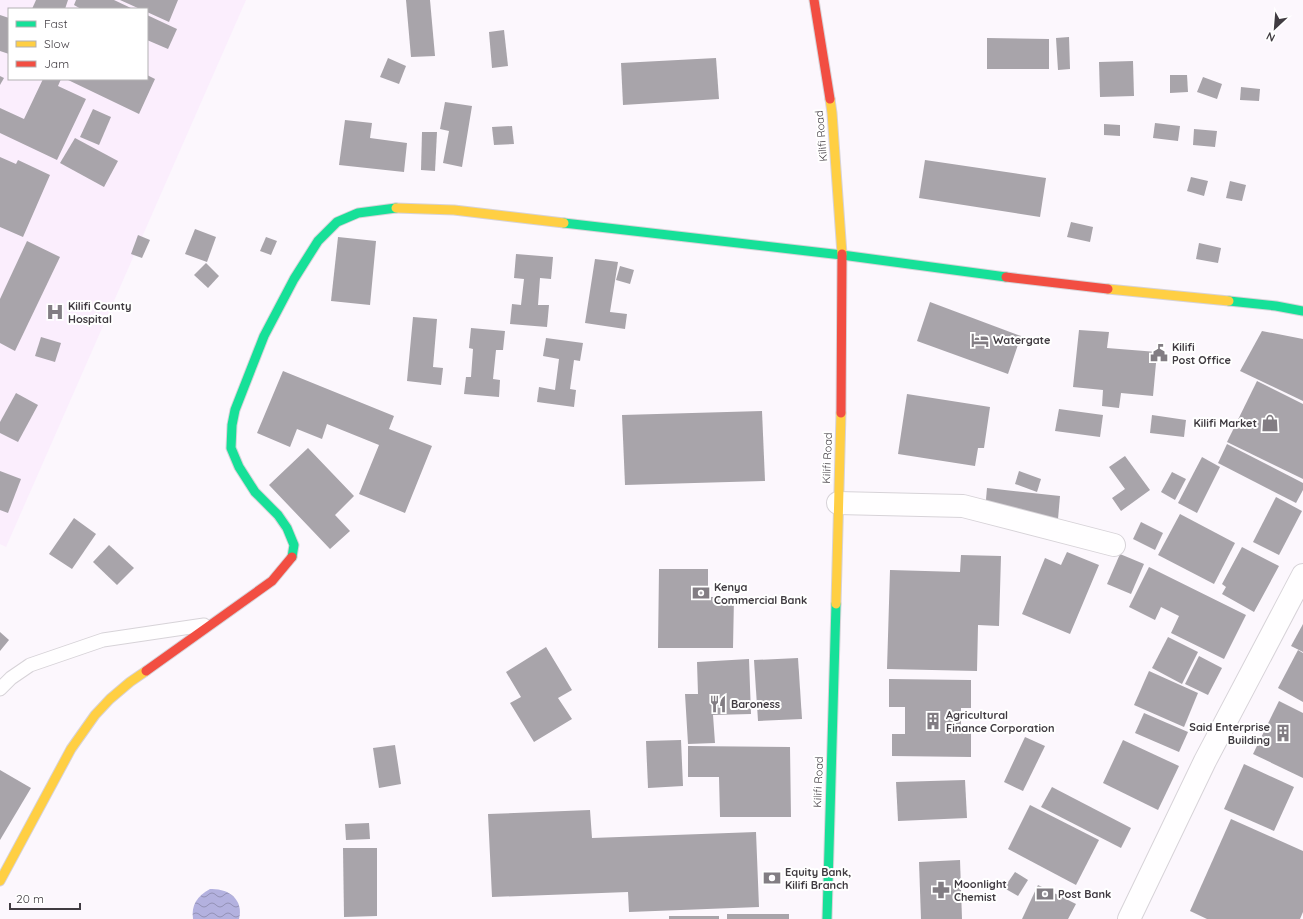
<svg xmlns="http://www.w3.org/2000/svg" width="1303" height="919" font-family="Quicksand,sans-serif">
<defs>
<pattern id="water-waves" width="16" height="10" patternUnits="userSpaceOnUse"><rect width="16" height="10" fill="#b3b1df"/><path d="M0 5q4-4 8 0t8 0" fill="none" stroke="#9391b6"/></pattern>
</defs>
<rect width="100%" height="100%" fill="#fcf7fd"/>
<path fill="#fbeefd" fill-rule="evenodd" d="M 0,0 L 246,0 L 6,547 L 0,544 ZM 9,9 L 147,9 L 147,79 L 9,79 Z"/>
<path fill="url(#water-waves)" d="M 210,889 C 228,888 244,899 239,919 L 193,919 C 191,905 197,896 210,889 Z"/>
<g fill="#a8a4aa">
<polygon points="36,0 68,0 65,9 32,9"/>
<polygon points="76,0 114,0 133,9 81,9 74,5"/>
<polygon points="120,0 178,0 169,22 147,12 147,9 140,9"/>
<polygon points="406,0 430,0 435,56 411,57"/>
<polygon points="0,15 9,18 9,54 0,51"/>
<polygon points="147,15 177,29 168,49 147,40"/>
<polygon points="504,30 508,66 492,68 489,32"/>
<polygon points="1069,37 1070,69 1058,70 1056,38"/>
<polygon points="987,38 1049,39 1049,69 987,69"/>
<polygon points="388,58 406,66 399,84 380,77"/>
<polygon points="716,58 719,99 623,105 621,63"/>
<polygon points="1133,61 1134,96 1100,97 1099,62"/>
<polygon points="147,75 155,79 139,114 66,79 147,79"/>
<polygon points="1170,75 1187,75 1188,92 1170,93"/>
<polygon points="0,76 4,78 0,85"/>
<polygon points="1203,77 1222,84 1217,99 1197,92"/>
<polygon points="43,79 61,79 58,86 86,99 57,160 0,133 0,108 24,119"/>
<polygon points="1241,87 1260,89 1259,101 1240,100"/>
<polygon points="445,102 472,106 462,167 443,163 449,131 440,129"/>
<polygon points="93,109 111,117 99,145 80,137"/>
<polygon points="345,120 372,123 370,138 407,143 404,172 339,165"/>
<polygon points="1155,123 1180,126 1178,141 1153,138"/>
<polygon points="1104,124 1120,125 1120,136 1104,135"/>
<polygon points="512,126 514,144 494,145 492,127"/>
<polygon points="1194,129 1217,131 1215,147 1193,145"/>
<polygon points="422,132 437,132 435,171 421,170"/>
<polygon points="75,138 118,161 104,187 60,163"/>
<polygon points="0,157 16,164 18,160 50,175 23,237 0,227"/>
<polygon points="925,160 1046,178 1040,217 919,198"/>
<polygon points="1191,177 1208,181 1204,196 1187,191"/>
<polygon points="1230,181 1246,185 1242,201 1226,198"/>
<polygon points="1071,222 1093,227 1090,242 1067,237"/>
<polygon points="195,229 216,237 207,262 185,254"/>
<polygon points="138,235 150,240 142,258 131,254"/>
<polygon points="266,237 277,241 271,255 260,251"/>
<polygon points="338,237 376,241 370,305 331,301"/>
<polygon points="27,241 60,257 15,351 0,343 0,299"/>
<polygon points="1199,243 1221,248 1218,263 1196,259"/>
<polygon points="516,254 553,257 551,279 540,278 538,305 549,305 547,327 510,324 512,304 521,305 524,279 514,278"/>
<polygon points="595,259 618,262 610,312 627,314 625,329 585,323"/>
<polygon points="206,263 219,276 208,288 194,275"/>
<polygon points="620,266 634,270 630,284 616,280"/>
<polygon points="930,302 1021,336 1008,374 917,341"/>
<polygon points="413,317 437,319 433,367 443,368 441,385 407,381"/>
<polygon points="471,328 505,331 503,350 496,350 493,379 500,380 499,397 464,394 466,377 471,377 473,349 469,348"/>
<polygon points="1079,330 1109,332 1107,348 1157,352 1153,396 1121,393 1119,408 1102,406 1103,390 1073,387"/>
<polygon points="1262,331 1303,339 1303,401 1240,371"/>
<polygon points="41,337 61,343 55,362 35,356"/>
<polygon points="546,338 583,343 580,361 574,360 570,389 576,390 574,407 537,402 539,387 555,390 559,359 543,356"/>
<polygon points="283,371 394,416 389,429 432,446 405,513 359,494 379,445 327,424 322,439 297,429 290,447 257,433"/>
<polygon points="1257,381 1303,404 1303,479 1227,442"/>
<polygon points="16,393 38,405 18,442 0,433 0,422"/>
<polygon points="907,394 990,407 984,448 978,448 975,466 898,454"/>
<polygon points="1059,409 1103,415 1100,437 1055,431"/>
<polygon points="762,411 765,481 625,485 622,415"/>
<polygon points="1152,415 1186,420 1184,437 1150,433"/>
<polygon points="1227,444 1303,483 1303,490 1296,503 1218,463"/>
<polygon points="308,448 354,496 335,515 350,531 330,549 269,485"/>
<polygon points="1125,456 1150,490 1121,511 1112,498 1125,489 1109,467"/>
<polygon points="1202,457 1220,467 1197,513 1178,503"/>
<polygon points="0,471 21,479 8,513 0,510"/>
<polygon points="1019,471 1041,479 1037,492 1015,484"/>
<polygon points="1172,472 1186,479 1175,500 1161,492"/>
<polygon points="987,488 1060,496 1058,519 985,511"/>
<polygon points="1276,497 1302,511 1279,555 1253,542"/>
<polygon points="1180,514 1235,543 1214,584 1158,555"/>
<polygon points="74,518 96,534 72,569 49,554"/>
<polygon points="1141,522 1163,533 1155,550 1133,539"/>
<polygon points="109,545 134,568 117,585 93,562"/>
<polygon points="1242,547 1279,566 1254,612 1222,594 1226,587 1222,584"/>
<polygon points="1067,552 1099,565 1070,634 1022,614 1045,558 1061,565"/>
<polygon points="1120,554 1144,564 1131,594 1107,584"/>
<polygon points="961,555 1001,556 999,626 978,625 977,671 887,669 890,570 960,572"/>
<polygon points="1149,567 1246,615 1224,659 1171,633 1179,616 1161,607 1155,620 1129,607"/>
<polygon points="659,569 708,569 708,597 734,597 733,648 658,648"/>
<polygon points="1303,624 1303,652 1291,646"/>
<polygon points="0,632 9,640 0,651"/>
<polygon points="1168,637 1198,652 1182,684 1152,668"/>
<polygon points="546,647 572,690 558,698 572,719 534,742 510,703 521,697 506,672"/>
<polygon points="1298,650 1303,653 1303,702 1278,688"/>
<polygon points="1199,656 1222,668 1208,695 1185,684"/>
<polygon points="798,658 802,719 758,721 754,660"/>
<polygon points="749,659 751,714 713,715 715,743 688,744 685,694 698,694 697,662"/>
<polygon points="1149,671 1198,693 1184,727 1134,705"/>
<polygon points="889,679 971,680 971,708 961,708 961,733 971,733 971,757 892,756 892,734 905,734 905,707 889,707"/>
<polygon points="1279,701 1303,713 1303,778 1253,754"/>
<polygon points="1144,713 1188,732 1179,752 1135,733"/>
<polygon points="1025,737 1045,746 1023,791 1004,782"/>
<polygon points="681,740 683,786 648,788 646,741"/>
<polygon points="1123,740 1179,766 1158,810 1103,783"/>
<polygon points="395,745 401,784 379,788 373,748"/>
<polygon points="688,746 790,747 791,817 720,817 719,777 688,777"/>
<polygon points="1244,764 1294,787 1274,831 1224,809"/>
<polygon points="0,770 31,788 0,840"/>
<polygon points="965,780 967,818 898,821 896,782"/>
<polygon points="1052,787 1131,828 1121,848 1041,807"/>
<polygon points="1030,805 1099,840 1076,885 1008,849"/>
<polygon points="590,810 592,838 756,832 759,907 629,912 628,892 492,897 488,814"/>
<polygon points="1231,819 1303,851 1303,912 1300,919 1207,919 1190,911"/>
<polygon points="369,823 370,839 346,840 345,824"/>
<polygon points="343,848 377,848 377,916 344,917"/>
<polygon points="960,860 962,919 921,919 919,862"/>
<polygon points="1015,872 1028,880 1018,896 1004,888"/>
<polygon points="1038,885 1076,904 1068,919 1022,919"/>
<rect x="727" y="914" width="62" height="5"/>
<rect x="669" y="916" width="50" height="3"/>
</g>
<g fill="none" stroke-linecap="round" stroke-linejoin="round">
<g stroke="#d7d3d8" stroke-width="15">
<polyline id="lane" points="0,689 11,678 30,665 103,640 204,625"/>
</g>
<g stroke="#d7d3d8" stroke-width="24">
<g id="street">
<polyline points="838,503 963,506 1114,545"/>
<polyline points="1129,919 1205,761 1303,575"/>
</g>
</g>
<g stroke="#d7d3d8" stroke-width="11">
<g id="fast">
<polyline points="564,223 842,255 1006,277"/>
<polyline points="1229,301 1276,306 1303,311"/>
<polyline points="292,557 294,545 287,528 278,515 255,492 239,467 231,448 232,425 235,410 264,336 294,279 318,241 337,222 358,213 396,208"/>
<polyline points="827,919 836,604"/>
</g>
</g>
<g stroke="#d7d3d8" stroke-width="11">
<g id="slow">
<polyline points="830,99 832,113 842,254"/>
<polyline points="396,208 454,210 564,223"/>
<polyline points="1108,289 1229,301"/>
<polyline points="836,604 841,413"/>
<polyline points="0,881 71,749 95,715 110,699 130,682 146,671"/>
</g>
</g>
<g stroke="#d7d3d8" stroke-width="11">
<g id="jam">
<polyline points="814,0 830,99"/>
<polyline points="1006,277 1108,289"/>
<polyline points="841,413 842,254"/>
<polyline points="146,671 272,581 292,557"/>
</g>
</g>
<use href="#lane" stroke="#fffeff" stroke-width="13"/>
<use href="#street" stroke="#fffeff" stroke-width="22"/>
<use href="#fast" stroke="#16e098" stroke-width="9"/>
<use href="#slow" stroke="#ffcf43" stroke-width="9"/>
<use href="#jam" stroke="#f24e42" stroke-width="9"/>
</g>
<defs>
<g id="hospital-bare" transform="scale(1.38)"><path d="M-5-5h3v3.5h4V-5h3V5h-3V1.5h-4V5h-3Z" fill="#827d83" stroke="#fff" stroke-width="2.5" paint-order="stroke"/></g>
<g id="hotel-bare" transform="scale(1.38)"><path d="M-6-4.5h1.5V1H6V5H4.5V3h-9V5H-6ZM-4 0a1.8 1.8 0 1 1 3.6 0ZM.5 0V-2.5h3Q6-2.5 6 0Z" fill="#827d83" stroke="#fff" stroke-width="2.5" paint-order="stroke"/></g>
<g id="civic-bare" transform="scale(1.38)"><path d="M-.6-6.5H3V-4.5H.6V-3L4-1V1h2V6H-6V1h2V-1L-.6-3ZM-1.2 2.5V6h2.4V2.5Z" fill="#827d83" stroke="#fff" stroke-width="2.5" paint-order="stroke"/></g>
<g id="shop-bare" transform="scale(1.38)"><path d="M-5-2.5h2.3a2.7 3.5 0 0 1 5.4 0H5L5.5 6h-11ZM-1.5-2.5h3a1.5 2.3 0 0 0-3 0Z" fill="#827d83" stroke="#fff" stroke-width="2.5" paint-order="stroke"/></g>
<g id="bank-bare" transform="scale(1.38)"><path d="M-6-4H6V4H-6ZM0-2.3a2.3 2.3 0 1 0 0 4.6a2.3 2.3 0 1 0 0-4.6Z" fill="#827d83" stroke="#fff" stroke-width="2.5" paint-order="stroke"/></g>
<g id="restaurant-bare" transform="scale(1.38)"><path d="M-5-6h1v4h1v-4h1v4h1v-4h1v5L-1.5 .5V6h-2V.5L-5-1ZM5-6V6H3V1.5H1.5Q1.5-4 5-6Z" fill="#827d83" stroke="#fff" stroke-width="2.5" paint-order="stroke"/></g>
<g id="building-bare" transform="scale(1.38)"><path d="M-4-6H4V6H1V3H-1V6H-4ZM-2.5-4.3h1.7v1.8h-1.7ZM.8-4.3h1.7v1.8H.8ZM-2.5-1h1.7V.8h-1.7ZM.8-1h1.7V.8H.8Z" fill="#827d83" stroke="#fff" stroke-width="2.5" paint-order="stroke"/></g>
<g id="pharmacy-bare" transform="scale(1.38)"><path d="M-2-6h4v4h4v4h-4v4h-4v-4h-4v-4h4Z" fill="#827d83" stroke="#fff" stroke-width="2.5" paint-order="stroke"/></g>
</defs>
<g fill-rule="evenodd">
<use href="#hospital-bare" x="55" y="312"/>
<use href="#hotel-bare" x="980" y="340"/>
<use href="#civic-bare" x="1159" y="353"/>
<use href="#shop-bare" x="1270" y="423"/>
<use href="#bank-bare" x="701" y="593"/>
<use href="#restaurant-bare" x="718" y="704"/>
<use href="#building-bare" x="933" y="721"/>
<use href="#building-bare" x="1283" y="733"/>
<use href="#bank-bare" x="772" y="878"/>
<use href="#pharmacy-bare" x="941" y="890"/>
<use href="#bank-bare" x="1045" y="894"/>
</g>
<g text-anchor="middle" stroke-width="4" stroke-linejoin="round" paint-order="stroke">
<g font-size="11" fill="#403b41" stroke="#fff">
<text transform="translate(821 136) rotate(-95)" y="4">Kilifi Road</text>
<text transform="translate(827 458) rotate(-88)" y="4">Kilifi Road</text>
<text transform="translate(818 782) rotate(-88)" y="4">Kilifi Road</text>
</g>
<g font-size="11" font-weight="bold" fill="#403b41" stroke="#fff" text-anchor="start">
<text x="68" y="310">Kilifi County<tspan x="68" dy="13">Hospital</tspan></text>
<text x="993" y="344">Watergate</text>
<text x="1172" y="351">Kilifi<tspan x="1172" dy="13">Post Office</tspan></text>
<text x="1257" y="427" text-anchor="end">Kilifi Market</text>
<text x="714" y="591">Kenya<tspan x="714" dy="13">Commercial Bank</tspan></text>
<text x="731" y="708">Baroness</text>
<text x="946" y="719">Agricultural<tspan x="946" dy="13">Finance Corporation</tspan></text>
<text x="1270" y="731" text-anchor="end">Said Enterprise<tspan x="1270" dy="13">Building</tspan></text>
<text x="785" y="876">Equity Bank,<tspan x="785" dy="13">Kilifi Branch</tspan></text>
<text x="954" y="888">Moonlight<tspan x="954" dy="13">Chemist</tspan></text>
<text x="1058" y="898">Post Bank</text>
</g>
</g>
<rect x="8" y="8" width="140" height="72" fill="#ffffff" stroke="#b3b1b3"/>
<rect x="16" y="21" width="20" height="6" fill="#16e098" stroke="#b3b1b3"/>
<text x="44" y="28" font-size="12" fill="#403b41">Fast</text>
<rect x="16" y="41" width="20" height="6" fill="#ffcf43" stroke="#b3b1b3"/>
<text x="44" y="48" font-size="12" fill="#403b41">Slow</text>
<rect x="16" y="61" width="20" height="6" fill="#f24e42" stroke="#b3b1b3"/>
<text x="44" y="68" font-size="12" fill="#403b41">Jam</text>
<g transform="translate(1275 28) rotate(206)" stroke="#ffffff" stroke-width="3" paint-order="stroke">
<path d="M0-3L7 15L0 10L-7 15Z" fill="#403b41"/>
<text y="-6" font-size="11" font-weight="bold" text-anchor="middle" fill="#403b41">N</text>
</g>
<path d="M10 903v6h70v-6" fill="none" stroke="#403b41" stroke-width="2"/>
<text x="16" y="903" font-size="12" fill="#403b41" stroke="#ffffff" stroke-width="3" paint-order="stroke">20 m</text>
</svg>
